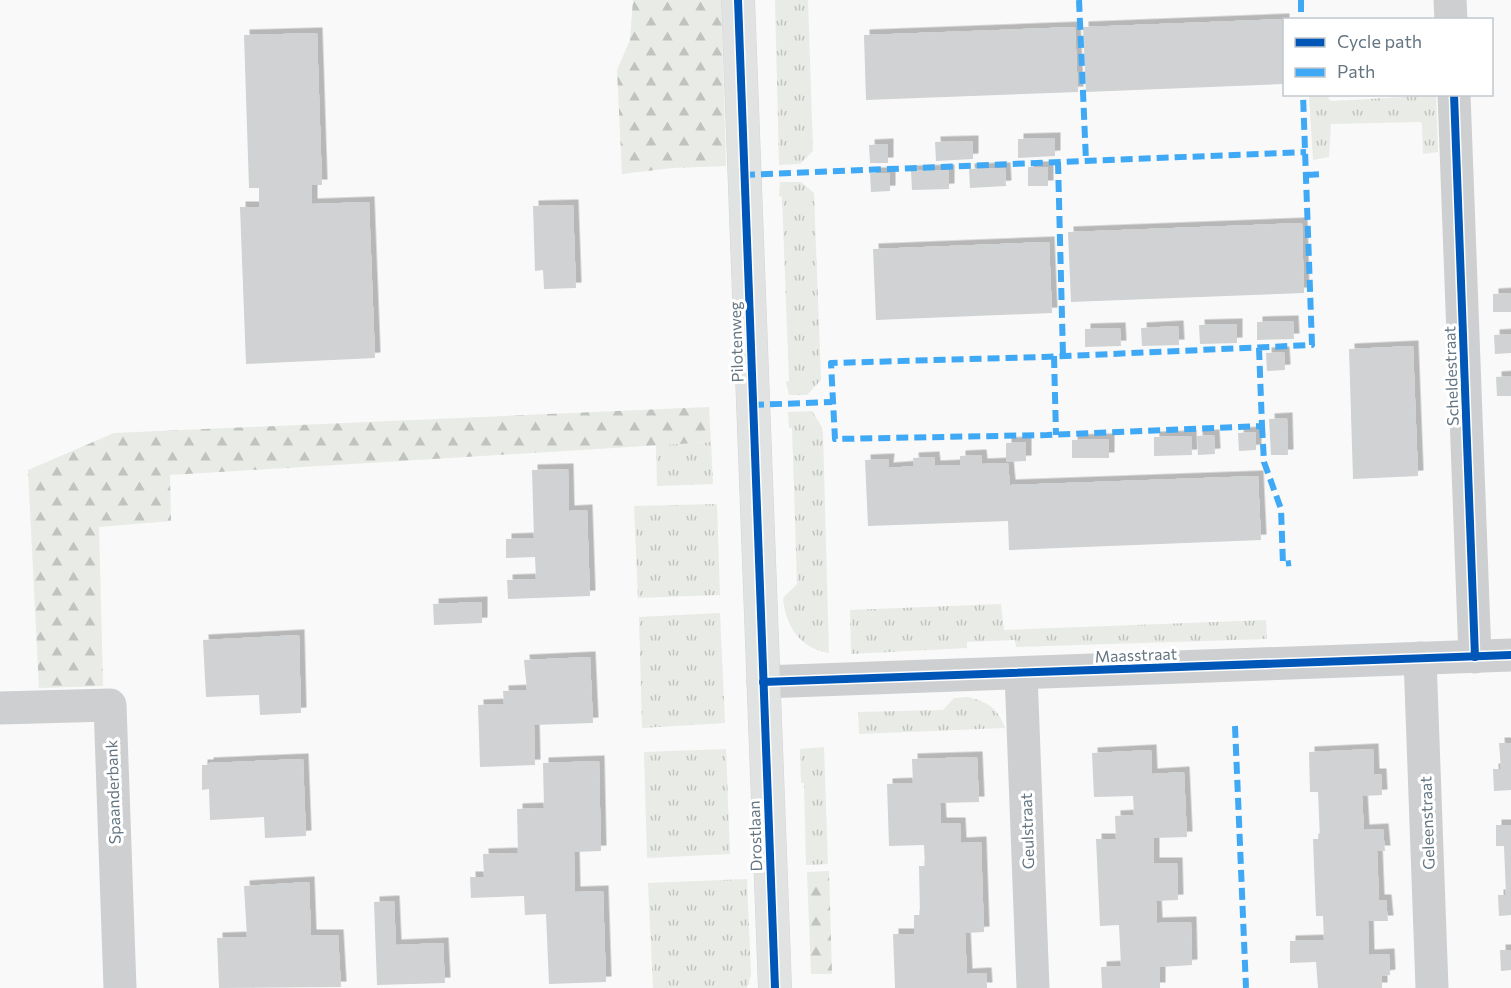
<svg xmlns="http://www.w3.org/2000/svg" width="1511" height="988" font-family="Commissioner,sans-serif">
<defs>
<pattern id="grass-tufts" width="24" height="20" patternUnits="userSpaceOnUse" patternTransform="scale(1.5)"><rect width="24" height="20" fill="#e8ebe6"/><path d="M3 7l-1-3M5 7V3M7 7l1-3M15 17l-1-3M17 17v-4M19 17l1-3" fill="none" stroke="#c0c3c0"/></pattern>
<pattern id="forest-firs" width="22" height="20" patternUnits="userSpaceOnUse" patternTransform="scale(1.5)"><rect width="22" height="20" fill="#e8ebe6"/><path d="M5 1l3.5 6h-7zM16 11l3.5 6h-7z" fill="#c0c3c0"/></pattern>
<filter id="shadow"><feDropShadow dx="5.5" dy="-5.5" stdDeviation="0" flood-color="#0004"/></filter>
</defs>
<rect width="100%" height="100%" fill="#f9f9f9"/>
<g fill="url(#grass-tufts)">
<polygon points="775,0 808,0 813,151 800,164 779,165"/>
<polygon points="1309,95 1328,95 1329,100 1334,101 1436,95 1438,152 1423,154 1422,125 1421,122 1331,124 1329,157 1313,160"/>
<polygon points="780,182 801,182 814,193 821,380 807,395 789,395 786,382 789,381 782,197 779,196"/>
<path d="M 812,411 L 822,427 L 823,435 L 829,653 C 799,648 786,626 783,598 L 797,584 L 792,428 L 789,428 L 788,412 Z"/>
<polygon points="711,442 713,484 657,486 656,445"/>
<polygon points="717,504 720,595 638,598 634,506"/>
<polygon points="1001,604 1004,630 1266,620 1267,639 1016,647 1015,640 967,642 967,648 851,654 850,610"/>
<polygon points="720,613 725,723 642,728 639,617"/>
<path d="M 968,697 C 988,702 998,708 1005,728 L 859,734 L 858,712 L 943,710 L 954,698 Z"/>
<polygon points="824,747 828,864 806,865 804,783 801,783 800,749"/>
<polygon points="726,749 730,854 647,858 644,752"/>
<polygon points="747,879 751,975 747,988 653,988 648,883"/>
</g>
<g fill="url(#forest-firs)">
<polygon points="633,0 721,0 726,166 672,168 622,174 617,70 630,40"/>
<polygon points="709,407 711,442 170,475 171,521 99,527 103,686 39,688 28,470 114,433"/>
<polygon points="829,871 832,974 811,974 807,872"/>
</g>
<g fill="#d0d2d3" filter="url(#shadow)">
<polygon points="1284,19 1284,84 1086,92 1083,27"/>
<polygon points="1075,27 1078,92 866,100 864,35"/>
<polygon points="317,33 322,185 312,185 312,204 369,202 375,358 246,364 240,207 259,207 259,188 249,188 244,35"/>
<polygon points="1055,138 1055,156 1018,158 1018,139"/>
<polygon points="973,141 973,159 936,161 935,142"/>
<polygon points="888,144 888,163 870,163 869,145"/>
<rect x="1028" y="167" width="20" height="19"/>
<polygon points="1005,168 1006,186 970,188 969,169"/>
<polygon points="949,170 949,189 912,190 911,171"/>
<polygon points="870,173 890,173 890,191 871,192"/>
<polygon points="573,205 576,288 544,289 543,270 535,271 533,206"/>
<polygon points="1302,223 1304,293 1071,302 1068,232"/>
<polygon points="1049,242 1052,313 876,320 873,249"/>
<polygon points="1511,293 1511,312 1493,312 1493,294"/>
<polygon points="1293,321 1294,339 1257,340 1257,322"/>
<polygon points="1237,324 1237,343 1200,344 1199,325"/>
<polygon points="1178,326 1179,345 1142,346 1141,328"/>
<polygon points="1120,328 1121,346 1085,347 1085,329"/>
<polygon points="1511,334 1511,353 1495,354 1494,335"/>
<polygon points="1413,346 1418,476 1353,479 1349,349"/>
<polygon points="1284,352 1285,370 1267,371 1266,353"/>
<polygon points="1511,376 1511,396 1497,396 1496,377"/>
<polygon points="1287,418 1288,455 1271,455 1269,419"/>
<polygon points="1256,432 1256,450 1239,451 1238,433"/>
<polygon points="1214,435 1215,454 1198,455 1197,436"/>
<polygon points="1191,436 1192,455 1154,456 1154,437"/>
<polygon points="1109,439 1109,458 1072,458 1072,440"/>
<polygon points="1026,442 1026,461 1006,462 1006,443"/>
<polygon points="981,455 982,464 1008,463 1010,485 1258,476 1261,540 1009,550 1008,521 868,526 865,460 889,459 888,468 914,466 913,458 934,457 935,466 960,465 960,456"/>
<polygon points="568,469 569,511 587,510 590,596 508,599 507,580 536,579 535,557 506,558 506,539 534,538 532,470"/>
<polygon points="482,602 482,623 434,625 433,604"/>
<polygon points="299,635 301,713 260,715 259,695 206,697 203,640"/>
<polygon points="590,657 593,723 534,725 535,765 480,767 478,705 504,704 503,691 527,690 524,660"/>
<polygon points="1499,743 1511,743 1511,790 1494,791 1493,769 1501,769"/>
<polygon points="1373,749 1374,774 1381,774 1382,795 1362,796 1364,830 1383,829 1385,851 1377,851 1378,875 1379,900 1386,900 1388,921 1368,921 1369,955 1389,954 1390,975 1382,976 1382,988 1318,988 1316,962 1290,963 1290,941 1324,940 1323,916 1316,916 1313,839 1320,839 1319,815 1318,792 1310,792 1309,752"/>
<polygon points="1151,750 1152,774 1184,772 1187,837 1154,838 1154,863 1177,863 1178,900 1156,901 1157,923 1191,922 1192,965 1160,967 1160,988 1102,988 1101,967 1121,966 1119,925 1100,926 1096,839 1116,839 1115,816 1134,815 1133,796 1094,797 1092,753"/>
<polygon points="977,757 979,802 940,803 941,823 960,823 961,843 981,842 984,932 965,933 967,974 986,973 987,988 895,988 893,934 914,934 914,915 920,915 919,866 925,866 924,845 889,846 887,784 913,783 912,759"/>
<polygon points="303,759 306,836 265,838 264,817 210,820 209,789 202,790 202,765 208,765 208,763"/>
<polygon points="599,761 601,851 574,852 575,892 603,891 606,982 549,984 546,914 525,915 524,896 471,898 470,877 484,877 483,854 518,853 517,809 544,808 543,763"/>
<polygon points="1496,825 1511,825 1511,915 1499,916 1498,895 1506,895 1505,870 1504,846 1496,846"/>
<polygon points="309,882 311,935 338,935 341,987 219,988 217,938 247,937 244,886"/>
<polygon points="394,901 396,945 443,943 445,983 377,985 374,902"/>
<polygon points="1500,950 1511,950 1511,970 1501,971"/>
</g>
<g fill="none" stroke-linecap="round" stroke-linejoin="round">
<g stroke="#d5d6d7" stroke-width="34">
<polyline id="secondary" points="738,0 775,988"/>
</g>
<g stroke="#cecfd0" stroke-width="33">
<polyline points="1450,0 1451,20"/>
<polyline points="1454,94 1475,657"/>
<polyline points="1420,658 1432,988"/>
<polyline points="1021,673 1033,988"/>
<polyline points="763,682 1511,655"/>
<polyline points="0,708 110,705 120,988"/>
</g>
<use href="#secondary" stroke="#e1e2e2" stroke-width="33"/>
<g stroke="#3fa9f5" stroke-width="6" stroke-dasharray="12 6" stroke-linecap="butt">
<polyline points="1079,0 1086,161"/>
<polyline points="1301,0 1301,20"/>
<polyline points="1058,162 1063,356"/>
<polyline points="743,175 1306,152"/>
<polyline points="1307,175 1322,174"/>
<polyline points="1259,348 1262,426 1047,435 835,439 831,363 1044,357 1312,345 1303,94"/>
<polyline points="1054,356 1056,435"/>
<polyline points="752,405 832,402"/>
<polyline points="1262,426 1264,462 1281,509 1283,564 1291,563"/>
<polyline points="1235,726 1246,988"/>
</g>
<g stroke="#fff" stroke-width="11">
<g id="cycleway">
<polyline points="738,0 775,988"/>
<polyline points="1454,94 1475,657"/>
<polyline points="763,682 1511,655"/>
</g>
</g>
<use href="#cycleway" stroke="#0057b8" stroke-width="8"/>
</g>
<g text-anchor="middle" stroke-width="6" stroke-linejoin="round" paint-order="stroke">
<g font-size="16" fill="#657683" stroke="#fff">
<text transform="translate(736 342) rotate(-92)" y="6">Pilotenweg</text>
<text transform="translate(1451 376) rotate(-92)" y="6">Scheldestraat</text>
<text transform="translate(1136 655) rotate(-2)" y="6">Maasstraat</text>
<text transform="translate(113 792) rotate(-92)" y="6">Spaanderbank</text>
<text transform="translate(1427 823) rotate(-92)" y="6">Geleenstraat</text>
<text transform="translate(1027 831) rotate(-92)" y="6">Geulstraat</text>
<text transform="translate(755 836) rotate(-92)" y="6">Drostlaan</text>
</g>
</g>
<rect x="1283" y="18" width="210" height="78" fill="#ffffff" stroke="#c1c8cd" stroke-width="1.5"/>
<rect x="1295" y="38" width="30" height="9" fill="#0057b8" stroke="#c1c8cd" stroke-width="1.5"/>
<text x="1337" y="48" font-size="18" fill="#657683">Cycle path</text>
<rect x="1295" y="68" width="30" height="9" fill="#3fa9f5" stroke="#c1c8cd" stroke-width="1.5"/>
<text x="1337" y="78" font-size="18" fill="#657683">Path</text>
</svg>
